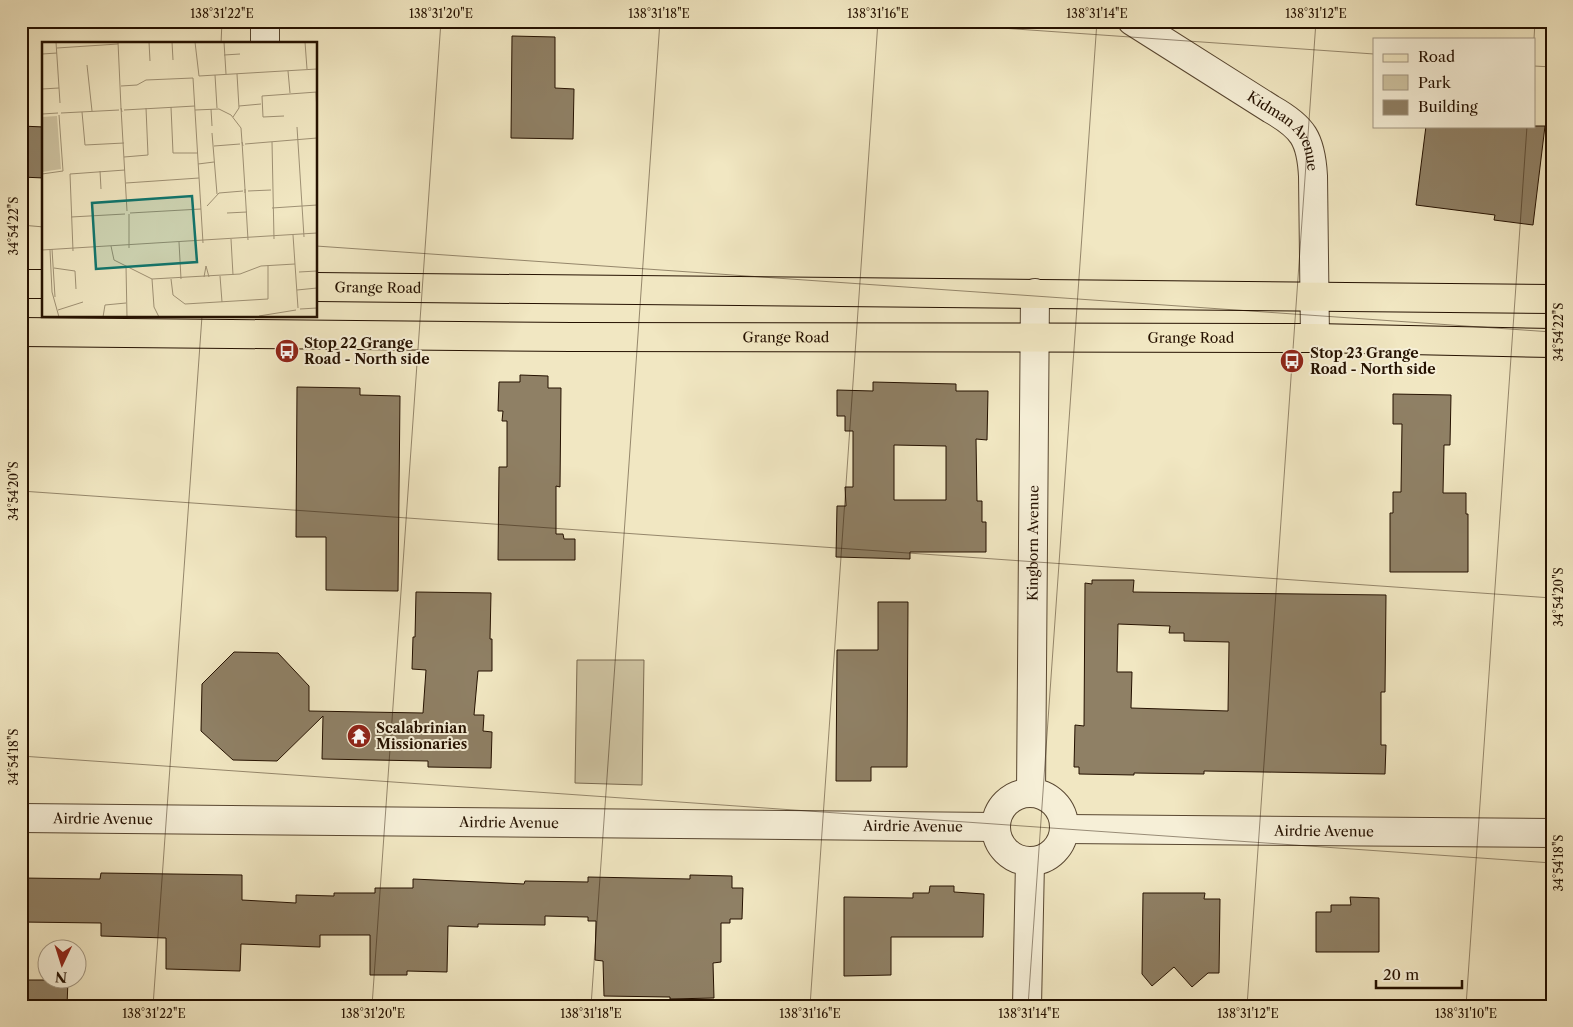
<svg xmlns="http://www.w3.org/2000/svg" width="1573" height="1027" font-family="'Libre Caslon Text',serif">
<rect width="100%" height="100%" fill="#f1e7c2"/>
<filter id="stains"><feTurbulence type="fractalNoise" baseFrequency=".004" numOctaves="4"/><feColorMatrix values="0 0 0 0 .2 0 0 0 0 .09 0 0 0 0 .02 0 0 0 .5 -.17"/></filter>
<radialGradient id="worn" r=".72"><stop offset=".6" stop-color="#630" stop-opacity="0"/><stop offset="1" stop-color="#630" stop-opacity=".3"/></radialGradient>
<polygon fill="#cec3a1" stroke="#7a6a50" points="577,660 644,660 642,785 575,783"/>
<g fill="#8f8065" stroke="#251100" fill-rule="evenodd">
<polygon points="512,36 555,37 555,88 574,89 573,139 511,138"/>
<polygon points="21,126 44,127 44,178 21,177"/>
<polygon points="1426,126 1545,126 1533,225 1494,220 1495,215 1416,205"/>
<polygon points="520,375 548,376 548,388 561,388 560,487 556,486 556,534 563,534 564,539 575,539 575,560 498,560 499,467 507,467 507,421 502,421 503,411 498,411 499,382 520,382"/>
<path d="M 873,382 L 956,384 L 956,391 L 988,391 L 987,440 L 976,439 L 977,501 L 982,501 L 982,522 L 986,522 L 986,552 L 910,552 L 910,559 L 836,557 L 837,506 L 846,506 L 845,487 L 853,487 L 853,431 L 845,431 L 845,416 L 837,416 L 837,390 L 873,391 ZM 894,445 L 946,446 L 946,500 L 894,500 Z"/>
<polygon points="297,387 360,388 360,395 400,396 398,591 326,590 326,537 296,537"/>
<polygon points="1393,394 1451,395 1450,445 1444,445 1443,493 1466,493 1466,514 1468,514 1468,572 1390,572 1390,513 1393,513 1393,492 1401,492 1402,424 1393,424"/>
<path d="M 1092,580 L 1134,580 L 1133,592 L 1386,595 L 1385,692 L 1381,692 L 1381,745 L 1386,745 L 1385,774 L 1204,771 L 1204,774 L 1134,773 L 1134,775 L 1079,774 L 1079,767 L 1074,767 L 1075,725 L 1084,726 L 1085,583 L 1092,584 ZM 1118,624 L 1170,626 L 1169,633 L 1184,633 L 1184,641 L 1229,642 L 1228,711 L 1131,708 L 1132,672 L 1117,672 Z"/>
<polygon points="416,592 491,593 490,639 492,639 492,671 478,671 474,715 484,715 483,731 492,732 491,768 428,767 428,761 322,759 323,716 277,761 233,760 201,731 202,684 234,652 278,653 309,686 309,711 423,713 426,670 412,669 413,637 415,637"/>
<polygon points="878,602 908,602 907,767 871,767 871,781 836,781 837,650 878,650"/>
<polygon points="101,873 242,875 242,900 296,903 296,895 334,896 334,893 375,893 375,888 413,888 413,879 524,884 525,881 588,882 588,877 690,879 690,875 732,876 732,888 743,888 742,919 730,919 730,923 721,923 721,962 713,963 714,998 670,999 670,997 604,996 603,961 595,960 596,921 588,921 588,917 545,916 545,925 478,924 478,927 448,926 447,972 407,971 407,975 370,975 370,935 320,935 320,947 241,944 240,971 166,969 166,938 101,936 101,923 21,922 21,878 100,879"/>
<polygon points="930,886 954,886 954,892 984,894 983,937 891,937 891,975 844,976 844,897 913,898 913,893 929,893"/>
<polygon points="1143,893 1205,893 1204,899 1220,899 1219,973 1208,973 1192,987 1174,967 1152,986 1142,974"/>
<polygon points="1350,897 1379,898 1379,952 1316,952 1316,912 1331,912 1331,905 1351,905"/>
<polygon points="21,980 68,980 67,1006 21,1006"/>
</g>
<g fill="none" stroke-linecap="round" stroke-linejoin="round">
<g stroke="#584630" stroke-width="30">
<g id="minor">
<path id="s1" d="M 1132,21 L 1271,109 C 1303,127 1311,139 1313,176 L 1315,338"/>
<polyline points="265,44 265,21"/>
<circle cx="1030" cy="827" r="34"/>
<path id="s2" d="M 1031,793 L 1035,293"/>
<path id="s3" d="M 21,818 L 995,827"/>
<path id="s4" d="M 1065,829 L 1552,833"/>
<polyline points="1027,1006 1030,862"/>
</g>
</g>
<g stroke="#251100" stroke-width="30">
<g id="major">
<polyline points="21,284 44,284"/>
<path id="s5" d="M 316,287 L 1552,299"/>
<path id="s6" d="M 21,332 L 571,337 L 1315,338 L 1552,343"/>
</g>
</g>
<use href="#minor" stroke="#f6efd7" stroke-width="28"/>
<use href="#major" stroke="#f1e7c2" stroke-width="28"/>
</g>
<path fill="none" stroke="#251100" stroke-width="1" stroke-opacity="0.45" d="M 901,21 L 1374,54M 1534,39 L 1535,21M 221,44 L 222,21M 1534,66 L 1552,67M 21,225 L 44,227M 316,246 L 1552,332M 21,491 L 1552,598M 21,756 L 1552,863M 153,1006 L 202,316M 372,1006 L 441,21M 591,1006 L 660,21M 810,1006 L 878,21M 1028,1006 L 1097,21M 1247,1006 L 1316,21M 1466,1006 L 1527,126"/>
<defs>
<g id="bus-disc" transform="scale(1.25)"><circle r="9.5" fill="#8f2418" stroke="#f6efd7"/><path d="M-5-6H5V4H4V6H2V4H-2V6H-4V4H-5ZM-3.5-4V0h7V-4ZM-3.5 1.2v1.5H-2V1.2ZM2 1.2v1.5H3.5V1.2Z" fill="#fff"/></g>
<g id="temple-disc" transform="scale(1.25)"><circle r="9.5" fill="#8f2418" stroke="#f6efd7"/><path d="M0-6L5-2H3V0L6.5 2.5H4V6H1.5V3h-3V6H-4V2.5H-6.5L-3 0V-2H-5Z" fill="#fff"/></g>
</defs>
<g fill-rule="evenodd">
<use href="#bus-disc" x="287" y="351"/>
<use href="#bus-disc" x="1292" y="361"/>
<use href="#temple-disc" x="359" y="736"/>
</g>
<g text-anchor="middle" stroke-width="4" stroke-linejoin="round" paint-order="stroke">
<g font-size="14" fill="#251100" stroke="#f6efd7">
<text dy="5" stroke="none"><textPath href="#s1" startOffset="191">Kidman Avenue</textPath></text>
<text dy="5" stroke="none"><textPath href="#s5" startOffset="62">Grange Road</textPath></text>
<text dy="5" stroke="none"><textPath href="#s6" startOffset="765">Grange Road</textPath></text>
<text dy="5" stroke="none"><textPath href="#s6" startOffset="1170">Grange Road</textPath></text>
<text dy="5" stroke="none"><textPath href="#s2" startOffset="250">Kingborn Avenue</textPath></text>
<text dy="5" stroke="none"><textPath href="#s3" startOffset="82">Airdrie Avenue</textPath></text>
<text dy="5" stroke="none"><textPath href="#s3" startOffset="488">Airdrie Avenue</textPath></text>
<text dy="5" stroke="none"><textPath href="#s3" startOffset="892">Airdrie Avenue</textPath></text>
<text dy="5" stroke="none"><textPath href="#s4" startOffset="259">Airdrie Avenue</textPath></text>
</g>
<g font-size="14" font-weight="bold" fill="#251100" stroke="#f6efd7" text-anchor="start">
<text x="304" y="348">Stop 22 Grange<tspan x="304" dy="16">Road - North side</tspan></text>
<text x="1310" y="358">Stop 23 Grange<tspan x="1310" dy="16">Road - North side</tspan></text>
<text x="376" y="733">Scalabrinian<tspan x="376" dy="16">Missionaries</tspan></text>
</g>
</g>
<g transform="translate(42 42)">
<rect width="275" height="275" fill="#f1e7c2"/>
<path d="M 15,74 L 19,127 L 0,130 L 0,75 Z" fill="#cec3a1"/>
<path fill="none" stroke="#9f9174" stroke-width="1" d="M 14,0 L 18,61M 76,0 L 79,66M 107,0 L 108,19M 130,0 L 131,18M 153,0 L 157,34 L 275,27M 182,0 L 184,32M 263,0 L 265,27M 15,6 L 76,2M 0,12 L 15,11M 182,13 L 198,12M 45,23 L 50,69M 246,29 L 248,51M 173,33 L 175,66M 79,44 L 95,43 L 104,38 L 151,36 L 161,201M 0,47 L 17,46M 274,50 L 275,71M 197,64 L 219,62M 129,65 L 131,111 L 156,111M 169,67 L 170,84M 82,68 L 153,64M 153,68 L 177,67 L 189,73 L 199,86 L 200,100M 40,70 L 43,103 L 82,101M 80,70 L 79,66 L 85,169M 19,71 L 77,68M 0,72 L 16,71M 242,74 L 221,75 L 220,54 L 275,50M 191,75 L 197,66 L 195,32M 255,85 L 262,195M 170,91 L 175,152M 230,100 L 232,197M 203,102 L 275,96M 172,104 L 198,102M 201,104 L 200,100 L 203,147M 82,115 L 106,113 L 104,66M 156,122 L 172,120M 58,129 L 59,147M 0,132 L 21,129 L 17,73M 84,141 L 157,136M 206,149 L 229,148M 203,151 L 203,147 L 206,198M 165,164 L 177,151 L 201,149M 230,166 L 275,163M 88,171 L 159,167M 185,171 L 205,170M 29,175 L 83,172M 251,193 L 256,266M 189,197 L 191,233M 137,200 L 139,237M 69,204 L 72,218 L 110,237 L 198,232 L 219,224 L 253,222M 87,206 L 87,172M 10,207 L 13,255M 0,208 L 275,191M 8,208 L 10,250 L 17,275M 31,209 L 28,132 L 83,128M 84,224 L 85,275M 12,226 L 33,229 L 34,247M 257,230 L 275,229M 178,234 L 180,260M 162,235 L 164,224 L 167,235M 110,237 L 112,265 L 117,275M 129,237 L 131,253 L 143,262 L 226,257 L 226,223M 255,248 L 275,246M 258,267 L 275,266M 16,268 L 41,260M 217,274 L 254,268M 61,275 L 63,263 L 84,261"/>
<path fill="#0f766e" fill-opacity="0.15" stroke="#0f766e" stroke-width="2.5" d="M 150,154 L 155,220 L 54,227 L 50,161 Z"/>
<rect width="275" height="275" fill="none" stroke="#251100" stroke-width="2.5"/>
</g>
<rect width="1573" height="1027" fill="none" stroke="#f1e7c2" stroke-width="55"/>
<rect x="1373" y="38" width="162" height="90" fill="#f6efd7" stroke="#a29681"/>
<rect x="1383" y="54" width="25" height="8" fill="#f1e7c2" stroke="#a29681"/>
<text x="1418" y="62" font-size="15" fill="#251100">Road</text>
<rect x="1383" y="75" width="25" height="15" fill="#cec3a1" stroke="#a29681"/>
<text x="1418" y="88" font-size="15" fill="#251100">Park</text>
<rect x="1383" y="100" width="25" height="15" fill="#8f8065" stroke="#a29681"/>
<text x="1418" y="112" font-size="15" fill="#251100">Building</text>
<g transform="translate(62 964) rotate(184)"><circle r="24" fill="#f6efd7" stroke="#a29681"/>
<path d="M0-4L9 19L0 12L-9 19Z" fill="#8f2418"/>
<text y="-8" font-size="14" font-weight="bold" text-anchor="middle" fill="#251100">N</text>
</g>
<path d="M1376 980v8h86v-8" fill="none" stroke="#251100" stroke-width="2.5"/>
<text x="1383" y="980" font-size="15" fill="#251100" stroke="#f6efd7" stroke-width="4" paint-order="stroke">20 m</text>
<rect x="28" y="28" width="1518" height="972" fill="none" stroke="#251100" stroke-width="2"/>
<g font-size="12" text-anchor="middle" fill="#251100">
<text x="222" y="18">138°31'22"E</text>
<text x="441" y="18">138°31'20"E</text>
<text x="659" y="18">138°31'18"E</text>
<text x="878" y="18">138°31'16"E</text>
<text x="1097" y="18">138°31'14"E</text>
<text x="1316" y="18">138°31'12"E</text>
<text transform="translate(14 226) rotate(-90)" y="4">34°54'22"S</text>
<text transform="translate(1559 332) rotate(-90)" y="4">34°54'22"S</text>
<text transform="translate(14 491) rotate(-90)" y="4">34°54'20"S</text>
<text transform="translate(1559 597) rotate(-90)" y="4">34°54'20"S</text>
<text transform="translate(14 757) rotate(-90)" y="4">34°54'18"S</text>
<text transform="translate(1559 863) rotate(-90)" y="4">34°54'18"S</text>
<text x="154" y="1018">138°31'22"E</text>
<text x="373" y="1018">138°31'20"E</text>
<text x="591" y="1018">138°31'18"E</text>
<text x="810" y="1018">138°31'16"E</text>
<text x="1029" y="1018">138°31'14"E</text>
<text x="1248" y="1018">138°31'12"E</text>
<text x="1466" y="1018">138°31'10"E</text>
</g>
<rect width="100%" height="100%" filter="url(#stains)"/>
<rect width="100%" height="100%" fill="url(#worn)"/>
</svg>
